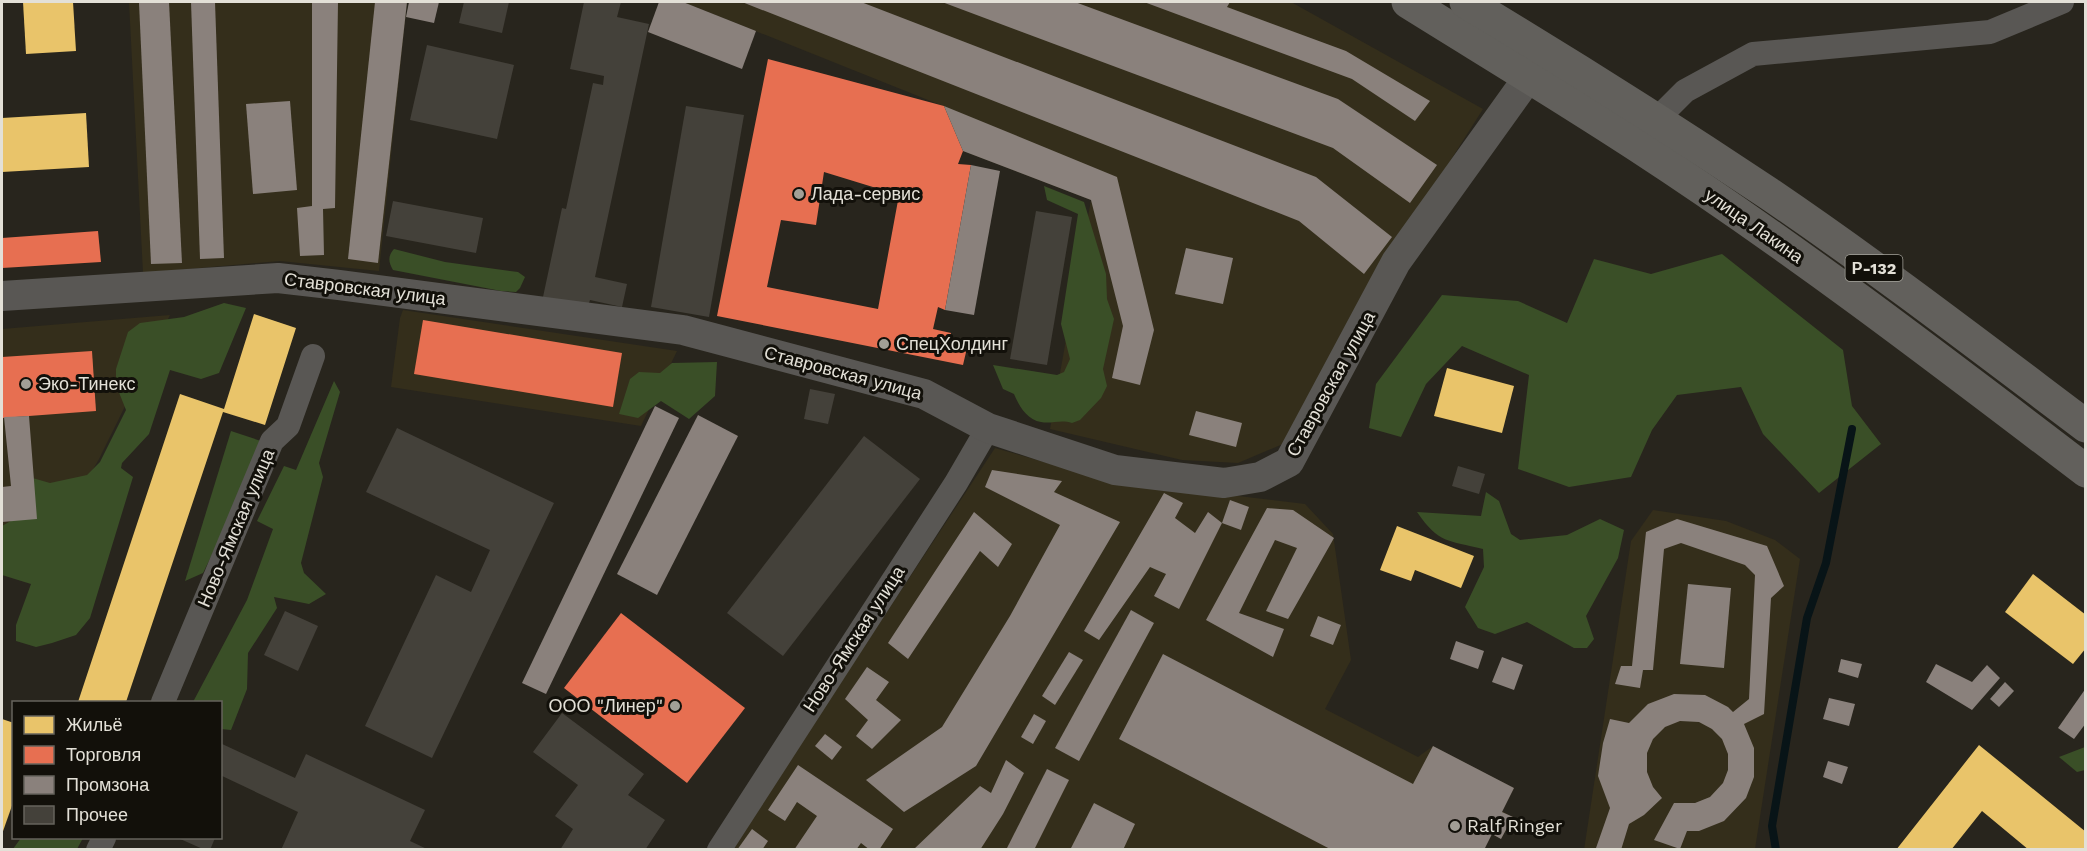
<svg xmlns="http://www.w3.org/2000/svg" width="2087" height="851" font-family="'Work Sans',sans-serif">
<rect width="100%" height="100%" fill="#28251d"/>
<g fill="#342e1b">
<polygon points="129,2 407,2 379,271 280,261 143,273"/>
<polygon points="683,2 1291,2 1483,109 1367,292 1290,441 1238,463 1182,460 1050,429 1091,200 963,151 943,106"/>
<polygon points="403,310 677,351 641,426 391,387 400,318"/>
<polygon points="170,315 99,459 33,572 2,565 2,329"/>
<polygon points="995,448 1111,481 1305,504 1333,534 1351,660 1325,709 1418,757 1433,746 1514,788 1502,811 1513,817 1501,839 1492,834 1484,849 730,850"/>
<polygon points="1653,510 1726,521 1775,540 1800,559 1755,849 1584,850 1631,541"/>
</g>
<g fill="#3a4f27">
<path d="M 1044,186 L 1084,202 L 1106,274 L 1107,299 L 1114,319 L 1103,369 L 1107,386 L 1101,398 L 1080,420 L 1072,423 C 1061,419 1052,424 1041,422 C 1027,420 1019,406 1014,394 L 1003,389 L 993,365 L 1057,375 L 1064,372 L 1070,359 L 1061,324 L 1078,214 L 1047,200 Z"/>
<path d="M 394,249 L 445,262 L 518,272 L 525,277 L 520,288 L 516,292 L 501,291 L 393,270 C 388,261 388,256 394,249 Z"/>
<polygon points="1722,254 1843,350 1852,406 1881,444 1819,493 1763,434 1741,387 1677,395 1652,430 1631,477 1569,487 1518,469 1529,375 1462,346 1426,384 1401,437 1369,428 1376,384 1442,295 1518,301 1567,323 1594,259 1651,274"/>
<polygon points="224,303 246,308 219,373 201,379 170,370 149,434 122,463 121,468 133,477 90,618 76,635 52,643 36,647 16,641 16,625 31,584 2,575 2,526 25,513 29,477 50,483 87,475 100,462 126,410 116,385 116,369 128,332 140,323 184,317"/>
<polygon points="717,362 715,396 689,419 661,401 638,418 619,414 630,379 639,372 660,373 672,363"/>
<polygon points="334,381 340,392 319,463 323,477 301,563 304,573 326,594 309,604 274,597 277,608 248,653 247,689 231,730 221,729 220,702 193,702 247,600 273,529 257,521 284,466 296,470"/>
<polygon points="231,431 267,443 203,573 185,581"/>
<path d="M 1486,492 L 1499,501 L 1511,534 L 1520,540 L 1567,535 L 1600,519 L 1624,530 L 1618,558 L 1586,616 L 1594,639 L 1587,648 L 1574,648 L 1527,622 L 1495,634 L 1478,628 L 1465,607 L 1484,567 L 1483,549 C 1448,540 1439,544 1417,512 L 1481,516 Z"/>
<polygon points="2085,747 2085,770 2077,772 2059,757"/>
<polygon points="21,838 83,838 77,849 13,849"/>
</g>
<g fill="#e9c46a">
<polygon points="23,2 73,2 76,51 26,54"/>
<polygon points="86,113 89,167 2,172 2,118"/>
<polygon points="254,314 296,328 265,425 223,412 126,702 78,702 180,394 224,409"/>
<polygon points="1447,368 1514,386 1502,433 1434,416"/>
<polygon points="1397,526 1474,556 1461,588 1415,570 1411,581 1380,570"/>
<polygon points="2033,574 2086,615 2086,648 2073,664 2005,612"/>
<polygon points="2,719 14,723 14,800 2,834"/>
<polygon points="1979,745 2086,832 2086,850 2029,850 1982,811 1951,850 1896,850"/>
</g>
<g fill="#e76f51" fill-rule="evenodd">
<path d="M 768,59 L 944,106 L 963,151 L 958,164 L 971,165 L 945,310 L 938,307 L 933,329 L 951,333 L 949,344 L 967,348 L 963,365 L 717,316 ZM 824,172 L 899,195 L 878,309 L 767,287 L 781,220 L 816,225 Z"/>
<polygon points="98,231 101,262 2,268 2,238"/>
<polygon points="423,320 622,353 613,407 414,374"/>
<polygon points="92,351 96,411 2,418 2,357"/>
<polygon points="621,613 745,708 687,783 564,688"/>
</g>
<g fill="#8a817c">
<polygon points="169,2 182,263 151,264 139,3"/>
<polygon points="191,2 215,2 224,258 200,259"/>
<polygon points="312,2 338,2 335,208 323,209 324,255 300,256 297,208 312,206"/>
<polygon points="375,2 407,2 378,263 348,259"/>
<polygon points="409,2 439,2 434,23 406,17"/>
<polygon points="659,2 683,2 756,31 742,69 648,32"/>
<polygon points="742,2 861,2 1316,177 1392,237 1364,274 1299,221"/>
<polygon points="942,2 1075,2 1338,99 1437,165 1410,203 1333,148"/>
<polygon points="1144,2 1230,2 1227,7 1346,51 1430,101 1415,121 1352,79"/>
<polygon points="290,101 297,190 253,194 246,104"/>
<polygon points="944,106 1117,177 1154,330 1140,385 1112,378 1123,326 1091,200 963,151"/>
<polygon points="971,165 1000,171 974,315 945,310"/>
<polygon points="1186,248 1233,258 1223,304 1175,294"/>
<polygon points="655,406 679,418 546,694 522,683"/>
<polygon points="1196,411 1242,423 1236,447 1189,435"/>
<polygon points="698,415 738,436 657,595 617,574"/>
<polygon points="29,416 37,519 2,522 2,487 11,486 4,417"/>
<polygon points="992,470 1062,481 1054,492 1120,522 976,766 904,812 866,780 942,727 1010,616 1060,525 985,487"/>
<polygon points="1164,493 1183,503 1175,518 1195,533 1208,512 1222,523 1179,609 1154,596 1166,574 1150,567 1099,640 1084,631"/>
<polygon points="1230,500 1249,507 1241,530 1222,523"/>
<polygon points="1267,508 1293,510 1334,538 1288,619 1266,611 1297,548 1275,540 1239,613 1284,629 1273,657 1206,620"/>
<polygon points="974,512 1012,544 998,567 980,551 908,659 888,643"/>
<polygon points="1677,519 1767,546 1784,586 1771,598 1764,714 1744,724 1754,748 1754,777 1746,798 1724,821 1699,831 1687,831 1680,849 1654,840 1674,803 1695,803 1710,797 1723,783 1728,770 1728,754 1722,739 1712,729 1699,722 1680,721 1665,727 1653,739 1647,753 1647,772 1653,787 1662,798 1644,815 1629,824 1621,850 1596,848 1610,808 1598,776 1603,743 1610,719 1629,723 1648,704 1674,694 1705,695 1728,707 1733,712 1749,699 1755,575 1745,565 1681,543 1664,549 1653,670 1643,670 1640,688 1615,684 1621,666 1632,666 1646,532"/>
<polygon points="1688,584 1731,588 1724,668 1680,664"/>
<polygon points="1131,610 1154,623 1079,761 1055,748"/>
<polygon points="1318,616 1341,625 1333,645 1310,636"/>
<polygon points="1456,641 1484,651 1478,669 1450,659"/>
<polygon points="1069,652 1083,660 1055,705 1042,696"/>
<polygon points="1163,654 1413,784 1433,746 1514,788 1502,812 1513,817 1501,839 1492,834 1484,850 1332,850 1119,739"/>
<polygon points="1502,657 1523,665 1514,690 1492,682"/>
<polygon points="1841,659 1862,664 1858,678 1838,672"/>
<polygon points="1936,664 1972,682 1987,665 2000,678 1972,710 1926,682"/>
<polygon points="867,667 889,682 876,700 901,720 872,749 856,736 868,720 845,699"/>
<polygon points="2005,682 2014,691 1999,707 1990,699"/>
<polygon points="2086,688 2086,723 2074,739 2058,728"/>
<polygon points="1829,698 1855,704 1849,726 1823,719"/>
<polygon points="1034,714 1046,721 1033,744 1021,737"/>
<polygon points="825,734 842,747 832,760 815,746"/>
<polygon points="1006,760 1024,773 1003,814 980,850 913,850 980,786 991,793"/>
<polygon points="1828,761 1848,767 1842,784 1823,777"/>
<polygon points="798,765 893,829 879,850 870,850 861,843 856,850 794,850 817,816 797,802 785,821 768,810"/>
<polygon points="1047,769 1069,780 1034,850 1006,850"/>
<polygon points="1094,803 1135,824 1123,850 1070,850"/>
<polygon points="752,829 768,841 762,850 737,850"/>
</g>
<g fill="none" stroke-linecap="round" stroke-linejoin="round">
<polyline stroke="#081417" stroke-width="8" points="1776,850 1772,826 1807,618 1826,563 1852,429"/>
</g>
<g fill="#44413a">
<polygon points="464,2 509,2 502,33 459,23"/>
<polygon points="584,2 621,2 617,17 649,24 595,277 627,284 622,307 590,300 588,306 543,297 562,208 566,209 593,83 603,85 604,76 570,69"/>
<polygon points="427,45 514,65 497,139 410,120"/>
<polygon points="686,106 744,115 709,317 651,307"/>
<polygon points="393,201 483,218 476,253 386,236"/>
<polygon points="1036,211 1072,217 1047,365 1010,359"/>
<polygon points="810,389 835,394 828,424 804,419"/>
<polygon points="397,428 554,503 432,758 365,726 436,575 471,592 490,550 366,492"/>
<polygon points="864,436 920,479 783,656 727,613"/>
<polygon points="1458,466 1485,474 1479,494 1452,486"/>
<polygon points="285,611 318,626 298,671 264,655"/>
<polygon points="562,713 644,774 628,795 665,820 645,850 560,850 573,829 555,816 578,785 533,752"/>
<polygon points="220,743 295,778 306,754 425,810 410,841 429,850 281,850 298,812 220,775"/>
<polygon points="178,838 215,838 210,850 205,850"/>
</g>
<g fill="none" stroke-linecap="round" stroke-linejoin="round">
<g stroke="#595754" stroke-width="24">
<polyline points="1656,120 1685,91 1753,54 1990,32 2062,2"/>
<polyline points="163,702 272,441 288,426 313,356"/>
<polyline points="98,850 104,838"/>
<polyline points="719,850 956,483 988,428"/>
</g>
<polyline stroke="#595754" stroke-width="30" points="2,296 278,278 339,285 683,330 924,394 988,428 1115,470 1224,483 1260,477 1289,462 1396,262 1528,78"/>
<g stroke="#62605c" stroke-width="33">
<path d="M 1408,2 C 1485,50 1563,97 1638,146 C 1793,247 1939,359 2086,471"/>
<path d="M 1466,2 C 1568,63 1669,127 1768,193 C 1877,267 1981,347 2086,426"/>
</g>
</g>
<g fill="#a29f96" stroke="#12100a" stroke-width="2">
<circle cx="799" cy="194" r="6"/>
<circle cx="884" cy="344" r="6"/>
<circle cx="26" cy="384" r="6"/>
<circle cx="675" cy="706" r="6"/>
<circle cx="1455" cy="826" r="6"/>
</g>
<g text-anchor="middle" stroke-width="6" stroke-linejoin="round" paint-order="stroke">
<rect fill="#12100a" stroke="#a4a29a" stroke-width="1.5" x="1845.5" y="255" width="57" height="26" rx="4.5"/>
<g font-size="16" font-weight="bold" fill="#e3e0d7">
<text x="1874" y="274">Р-132</text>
</g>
<g font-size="18" fill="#e3e0d7" stroke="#12100a" text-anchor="start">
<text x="811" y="200">Лада-сервис</text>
<text x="896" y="350">СпецХолдинг</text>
<text x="38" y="390">Эко-Тинекс</text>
<text x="663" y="712" text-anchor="end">ООО "Линер"</text>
<text x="1467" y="832">Ralf Ringer</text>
</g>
<g font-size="18" fill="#e3e0d7" stroke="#12100a">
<text transform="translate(1754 226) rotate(35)" y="6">улица Лакина</text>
<text transform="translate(365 289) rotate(7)" y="6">Ставровская улица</text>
<text transform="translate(843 373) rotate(15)" y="6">Ставровская улица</text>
<text transform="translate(1331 384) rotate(-61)" y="6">Ставровская улица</text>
<text transform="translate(236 528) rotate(-67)" y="6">Ново-Ямская улица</text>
<text transform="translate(854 639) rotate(-57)" y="6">Ново-Ямская улица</text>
</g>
</g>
<rect width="2087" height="851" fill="none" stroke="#e3e0d7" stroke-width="6"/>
<rect x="12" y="701" width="210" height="138" fill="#12100a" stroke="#66635c" stroke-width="1.5"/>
<rect x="24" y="716" width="30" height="18" fill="#e9c46a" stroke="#66635c" stroke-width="1.5"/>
<text x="66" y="731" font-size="18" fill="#e3e0d7">Жильё</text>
<rect x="24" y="746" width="30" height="18" fill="#e76f51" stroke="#66635c" stroke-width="1.5"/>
<text x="66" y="761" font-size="18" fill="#e3e0d7">Торговля</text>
<rect x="24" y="776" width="30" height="18" fill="#8a817c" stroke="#66635c" stroke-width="1.5"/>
<text x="66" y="791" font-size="18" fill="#e3e0d7">Промзона</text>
<rect x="24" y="806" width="30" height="18" fill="#44413a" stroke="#66635c" stroke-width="1.5"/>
<text x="66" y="821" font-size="18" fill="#e3e0d7">Прочее</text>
</svg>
